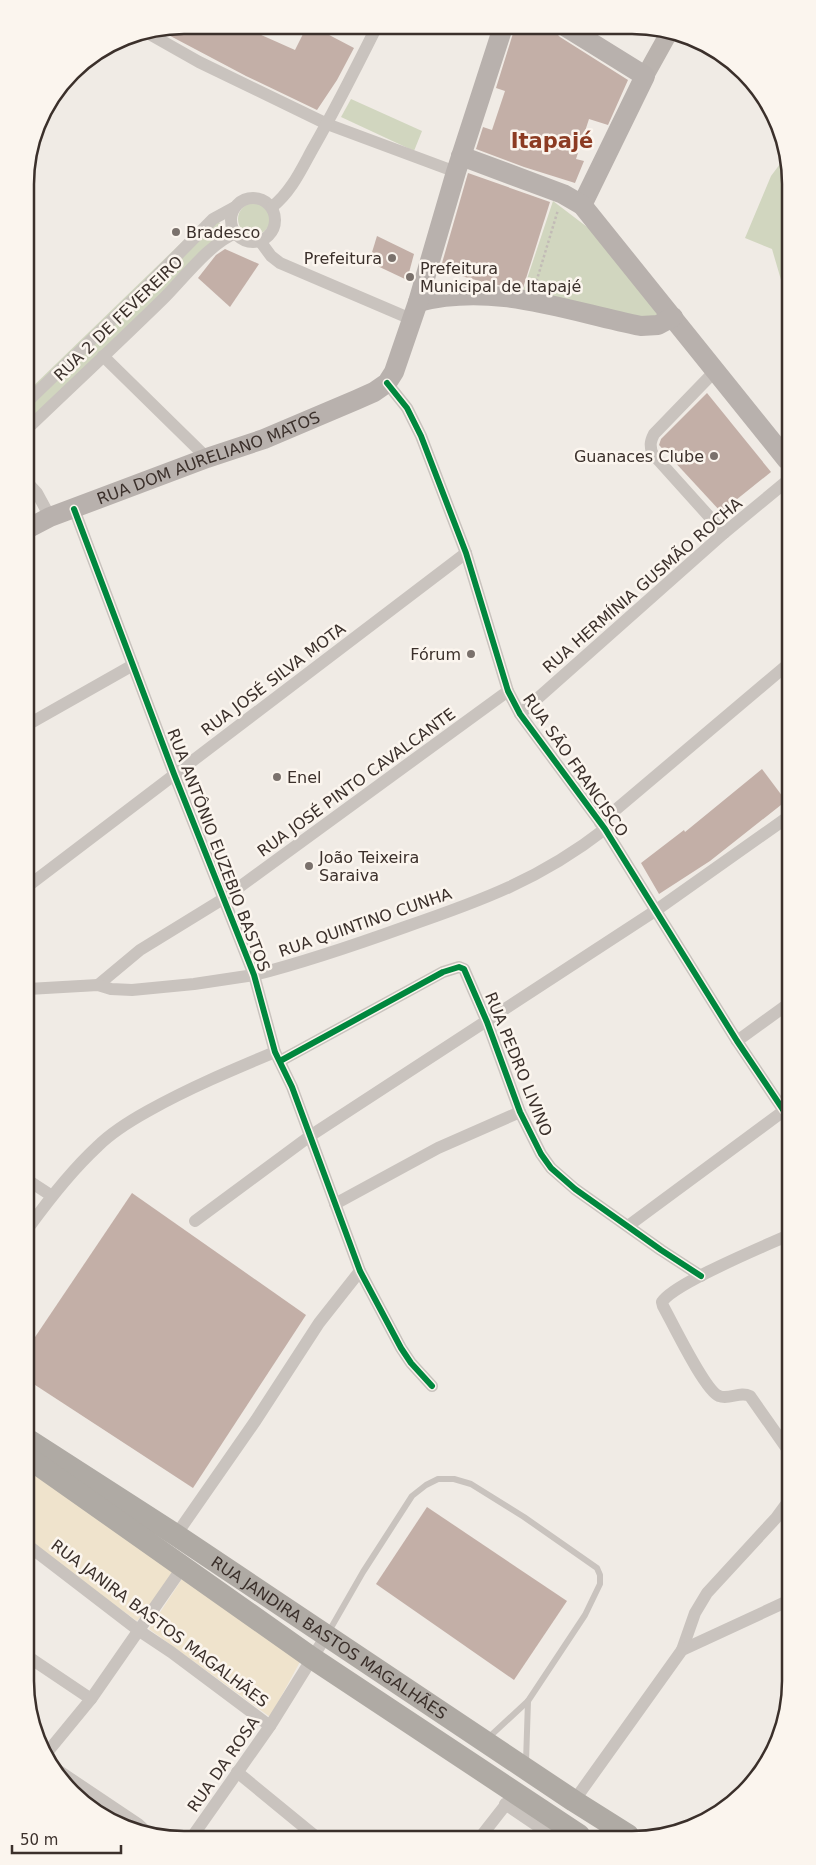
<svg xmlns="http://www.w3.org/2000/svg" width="816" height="1865" font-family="'DejaVu Sans',sans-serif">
<rect width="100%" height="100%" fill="#f0ebe5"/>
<g fill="#d1d6bf">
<polygon points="351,99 422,131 414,151 341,117"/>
<polygon points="786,156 786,297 772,249 745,238 771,176"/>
<polygon points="553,201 595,233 662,315 654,324 523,291"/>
<circle cx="254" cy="219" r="16"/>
<polygon points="211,214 231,234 26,432 26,393"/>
</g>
<g fill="#efe3cc">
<polygon points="30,1467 175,1572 137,1621 30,1544"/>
<polygon points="182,1579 301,1660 270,1717 149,1629"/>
</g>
<g fill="#c3afa7">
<polygon points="183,25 239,25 295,50 307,26 312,26 354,48 337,80 317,110 246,76 159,30"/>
<polygon points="515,27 554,27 556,33 560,37 628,80 608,125 589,119 576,159 584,161 575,183 524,167 476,149 483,127 492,130 505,91 496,88"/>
<polygon points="468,173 550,202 523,288 490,284 440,270"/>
<polygon points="377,236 414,254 407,280 369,262"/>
<polygon points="225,249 259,264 230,307 198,278 216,255"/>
<polygon points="707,393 771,472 721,512 659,445 661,439"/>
<polygon points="762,769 786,801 710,861 659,894 641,863 684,830 685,832"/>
<polygon points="132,1193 306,1315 193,1488 29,1381 29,1346"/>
<polygon points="427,1507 567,1601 514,1680 376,1584"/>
</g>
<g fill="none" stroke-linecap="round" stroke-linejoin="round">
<polyline stroke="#c2bbb6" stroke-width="2.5" stroke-dasharray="2.5 2.5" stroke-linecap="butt" points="535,286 558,210"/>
<g stroke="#c9c3be" stroke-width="6">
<polyline points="328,1633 363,1572 412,1496 426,1485 438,1479 454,1479 471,1484 524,1517 597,1568 600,1575 600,1584 585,1615 528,1701 487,1739"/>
<polyline points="526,1762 528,1701"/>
</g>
<g stroke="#c9c3be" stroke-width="12">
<polyline points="146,32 199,62 327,124 456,172"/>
<circle cx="253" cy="220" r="22"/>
<path d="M 272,207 C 291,192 301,170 312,150 C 335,110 356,68 377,26"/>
<polyline points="260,241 271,256 280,263 411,319"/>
<polyline points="103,356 207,458"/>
<path d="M 715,371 L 654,434 C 650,442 650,445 652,453 L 724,533"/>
<polyline points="387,383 407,408 421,436 466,553 508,691 520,714 605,829 737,1041 784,1111"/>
<polyline points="26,403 149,284 213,219 235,207"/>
<path d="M 26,430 C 72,386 118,343 163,299 C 183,279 210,243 236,233"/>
<polyline points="26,481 37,493 50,517"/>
<polyline points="74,509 174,774 254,975 275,1052 292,1087 360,1271 401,1348 411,1363 432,1386"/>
<polyline points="520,714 724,533 787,481"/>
<polyline points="27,725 133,665"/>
<polyline points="600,823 787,665"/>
<polyline points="28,886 466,553"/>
<polyline points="98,985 140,950 223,899 508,691"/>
<path d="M 28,989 L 98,985 L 111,989 L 132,990 L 194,984 L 254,975 C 305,962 355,945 405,927 C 481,901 541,879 605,829"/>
<polyline points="737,1041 788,1004"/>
<polyline points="280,1061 443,972 459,967 464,969 487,1022 520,1112 541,1154 551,1168 575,1189 661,1250 701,1276"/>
<polyline points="29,1181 52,1196"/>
<polyline points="335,1204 438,1148 520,1112"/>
<polyline points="195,1221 310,1136 655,911 788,817"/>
<polyline points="628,1226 789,1107"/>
<path d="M 29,1227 C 50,1198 72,1170 98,1146 C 112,1132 130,1121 148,1111 C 189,1088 232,1070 275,1052"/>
<path d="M 789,1235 C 765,1246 674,1283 662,1302 L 663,1306 C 672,1322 705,1391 719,1396 C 729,1400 740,1391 750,1396 L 790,1453"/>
<polyline points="176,1535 256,1420 319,1323 360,1271"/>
<polyline points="30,1547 138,1630 171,1652 270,1726"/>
<polyline points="682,1650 695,1613 707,1593 776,1518 790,1499"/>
<polyline points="30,1658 91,1699"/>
<polyline points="45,1755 91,1699 182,1568"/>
<polyline points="50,1765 138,1824 152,1837"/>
<polyline points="237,1772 315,1836"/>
<polyline points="574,1801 682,1650 790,1600"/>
<polyline points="505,1804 551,1835"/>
<polyline points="702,1822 750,1788"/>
<polyline points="482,1835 511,1798"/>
<polyline points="192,1837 270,1726 326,1636"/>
</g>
<polyline stroke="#bab3ae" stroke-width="18" points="645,76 670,31"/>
<g stroke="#b8b1ad" stroke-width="20">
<polyline points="566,27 645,76 582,205"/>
<polyline points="461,156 563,194 582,205 787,460"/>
<path d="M 418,302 C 495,282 566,311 641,326 L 658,325 L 673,317"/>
<path id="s1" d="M 27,529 L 50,517 L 207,458 L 264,439 L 356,400 L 374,392 L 387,383 L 394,372 L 418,302 L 456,172 L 503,27"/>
</g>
<g stroke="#afaaa4" stroke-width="22">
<path id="s2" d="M 30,1441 L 176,1535 L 574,1801 L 628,1835"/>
<polyline points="30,1459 312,1658 579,1835"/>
</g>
<g stroke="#fbf5ee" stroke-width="9">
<g id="cycleway">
<polyline points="387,383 407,408 421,436 466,553 508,691 520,714 605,829 737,1041 784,1111"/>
<polyline points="74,509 174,774 254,975 275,1052 292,1087 360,1271 401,1348 411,1363 432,1386"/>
<polyline points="280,1061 443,972 459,967 464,969 487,1022 520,1112 541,1154 551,1168 575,1189 661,1250 701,1276"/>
</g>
</g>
<use href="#cycleway" stroke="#00873e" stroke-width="6"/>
</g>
<g fill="#7a716c" stroke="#fbf5ee" stroke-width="2">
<circle cx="176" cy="232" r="5"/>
<circle cx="392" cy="258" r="5"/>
<circle cx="410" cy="277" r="5"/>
<circle cx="714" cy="456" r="5"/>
<circle cx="471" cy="654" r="5"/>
<circle cx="277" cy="777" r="5"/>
<circle cx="309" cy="866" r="5"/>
</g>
<g text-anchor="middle" stroke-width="5" stroke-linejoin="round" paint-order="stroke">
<g font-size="16" fill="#3b302b" stroke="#fbf5ee" text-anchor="start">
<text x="186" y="238">Bradesco</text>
<text x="382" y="264" text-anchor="end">Prefeitura</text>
<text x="420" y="274">Prefeitura<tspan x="420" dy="18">Municipal de Itapajé</tspan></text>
<text x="704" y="462" text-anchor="end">Guanaces Clube</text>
<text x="461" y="660" text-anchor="end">Fórum</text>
<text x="287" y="783">Enel</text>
<text x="319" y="863">João Teixeira<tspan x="319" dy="18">Saraiva</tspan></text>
</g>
<g font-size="16" fill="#3b302b" stroke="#fbf5ee">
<text transform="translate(118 318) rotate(-44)" y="6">RUA 2 DE FEVEREIRO</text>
<text dy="6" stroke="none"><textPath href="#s1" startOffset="195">RUA DOM AURELIANO MATOS</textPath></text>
<text transform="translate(642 585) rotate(-41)" y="6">RUA HERMÍNIA GUSMÃO ROCHA</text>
<text transform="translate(273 679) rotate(-37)" y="6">RUA JOSÉ SILVA MOTA</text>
<text transform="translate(576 765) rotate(55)" y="6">RUA SÃO FRANCISCO</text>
<text transform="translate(356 782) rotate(-36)" y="6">RUA JOSÉ PINTO CAVALCANTE</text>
<text transform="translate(219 850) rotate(69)" y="6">RUA ANTÔNIO EUZEBIO BASTOS</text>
<text transform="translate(365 922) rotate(-19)" y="6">RUA QUINTINO CUNHA</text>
<text transform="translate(519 1064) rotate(68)" y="6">RUA PEDRO LIVINO</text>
<text transform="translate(160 1623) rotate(37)" y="6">RUA JANIRA BASTOS MAGALHÃES</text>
<text dy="6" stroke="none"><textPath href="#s2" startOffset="358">RUA JANDIRA BASTOS MAGALHÃES</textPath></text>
<text transform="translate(223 1764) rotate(-55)" y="6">RUA DA ROSA</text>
</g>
<g font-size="21" font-weight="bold" fill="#8c3b22" stroke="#fbf5ee">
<text x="552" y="148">Itapajé</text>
</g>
</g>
<path d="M0 0H816V1865H0ZM184 34H632A150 150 0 0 1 782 184V1681A150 150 0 0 1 632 1831H184A150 150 0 0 1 34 1681V184A150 150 0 0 1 184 34Z" fill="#fbf5ee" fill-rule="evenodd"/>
<path fill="none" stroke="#3b302b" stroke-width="2.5" d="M184 34H632A150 150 0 0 1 782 184V1681A150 150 0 0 1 632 1831H184A150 150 0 0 1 34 1681V184A150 150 0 0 1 184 34Z"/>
<path d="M12 1845v8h109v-8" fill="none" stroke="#3b302b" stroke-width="2.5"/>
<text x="20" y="1845" font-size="15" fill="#3b302b" stroke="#fbf5ee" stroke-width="4" paint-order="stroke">50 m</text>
</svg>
